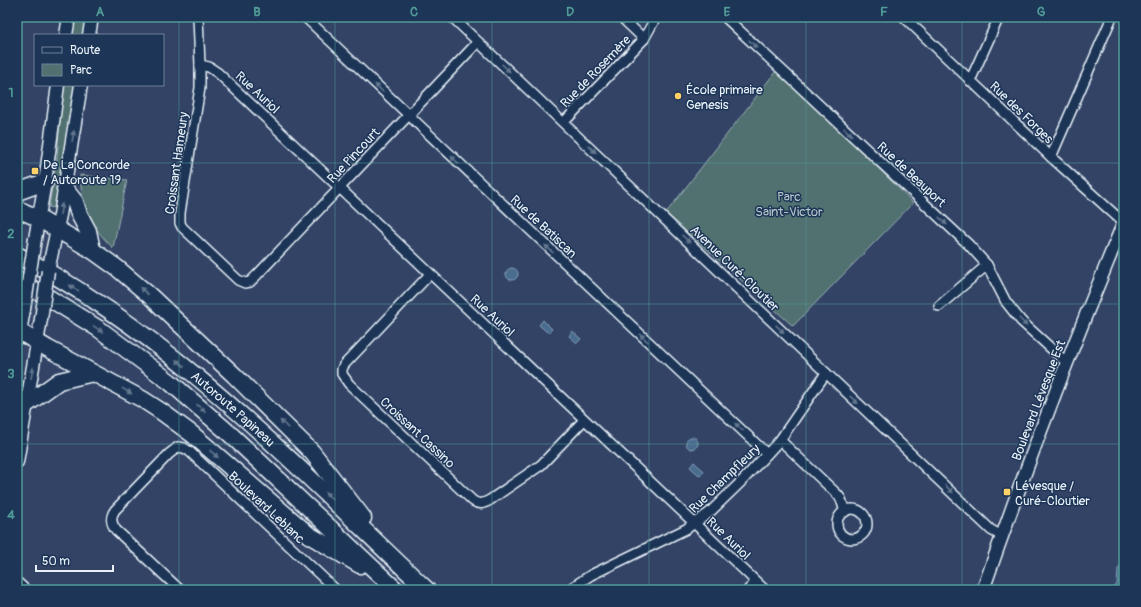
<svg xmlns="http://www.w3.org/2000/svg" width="1141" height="607" font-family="Pangolin,sans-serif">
<rect width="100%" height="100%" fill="#324366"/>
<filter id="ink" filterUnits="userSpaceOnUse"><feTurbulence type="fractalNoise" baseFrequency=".025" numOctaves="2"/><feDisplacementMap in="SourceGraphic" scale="8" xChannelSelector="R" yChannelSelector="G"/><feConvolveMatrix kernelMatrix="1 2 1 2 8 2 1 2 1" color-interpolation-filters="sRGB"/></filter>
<g filter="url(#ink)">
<g fill="#51706f" stroke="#9cb0b4">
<polygon points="75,17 85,17 83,35 72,35"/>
<polygon points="779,67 913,203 793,326 666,213"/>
<polygon points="64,85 76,85 61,173 54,208 49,207 57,158 61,106"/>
<path d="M 80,175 L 127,180 L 113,248 C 88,223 82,209 80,175 Z"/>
</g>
<g fill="#486c8f" stroke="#88a1b9">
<circle cx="512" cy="274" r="6"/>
<polygon points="543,320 552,329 548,333 539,325"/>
<polygon points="572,331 581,339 577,343 569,336"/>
<circle cx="692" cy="443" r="6"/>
<polygon points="694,462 704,471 700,476 690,467"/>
<polygon points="1124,559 1124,590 1112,590 1117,584 1118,569"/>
</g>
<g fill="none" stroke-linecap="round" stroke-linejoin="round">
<g stroke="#e8f1f8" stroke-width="12">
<g id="street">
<polyline points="198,17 200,65 200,88 180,213 180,223 182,227 238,280 245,283 250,282 258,274 478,42"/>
<polyline points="305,17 767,454"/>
<polyline points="452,17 991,530 1002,536"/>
<polyline points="621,17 644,39"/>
<polyline points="725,17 969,245 987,265 1006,302 1021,321 1067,363"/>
<polyline points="904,17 1051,157 1124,223"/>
<polyline points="200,65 209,67 218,73 765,590"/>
<polyline points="970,81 999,17"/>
<polyline points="564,122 644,39 656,17"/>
<polyline points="1051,157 1112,17"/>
<path d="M 430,274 L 344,365 L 342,369 L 342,374 L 349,384 L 473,501 C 479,505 483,504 490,500 L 541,465 L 584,420"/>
<polyline points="939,306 987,265"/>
<polyline points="780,440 837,494 841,499 845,512"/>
<circle cx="852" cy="524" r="15"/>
<polyline points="17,582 26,590"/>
<path d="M 180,590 L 116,530 C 111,524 110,517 115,510 L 169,454 L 178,447 L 184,448 L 189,451 L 336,590"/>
<polyline points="568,590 591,575 686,529 709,513 743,480 780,440 826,373"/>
<polyline points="748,590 756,582"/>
</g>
</g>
<g stroke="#e8f1f8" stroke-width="15">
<g id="secondary">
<polyline points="66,35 69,17"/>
<polyline points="89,35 92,17"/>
<polyline points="35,239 45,182 58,85"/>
<polyline points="48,271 60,215 81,85"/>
<polyline points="17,338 20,332 24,309"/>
<polyline points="17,462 41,319"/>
<path d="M 983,590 C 1026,466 1073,344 1124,222"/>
</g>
</g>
<g stroke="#e8f1f8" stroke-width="19">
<g id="highway">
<polyline points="65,189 75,202 79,214 88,231 92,250"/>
<polyline points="17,192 45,182"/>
<polyline points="17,209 38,218 92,250 117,268 149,295 234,375 312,452 363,518"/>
<path id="s1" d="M 17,255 C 175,336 299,470 427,590"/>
<polyline points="17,280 49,298 99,329 170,382 230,434 396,590"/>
<polyline points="17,330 47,348 142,399 162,412 192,434 309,535 360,565"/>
<polyline points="27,404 59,381 93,373"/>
</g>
</g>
<use href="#street" stroke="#1d3557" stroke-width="9"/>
<use href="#secondary" stroke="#1d3557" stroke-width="12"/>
<use href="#highway" stroke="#1d3557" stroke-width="16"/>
<g stroke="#e8f1f8" stroke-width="15" stroke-linecap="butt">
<g id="secondary-bridge">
<polyline points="24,309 35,239"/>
<polyline points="41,319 48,271"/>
</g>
</g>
<use href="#secondary-bridge" stroke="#1d3557" stroke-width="12"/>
</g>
<defs><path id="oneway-solid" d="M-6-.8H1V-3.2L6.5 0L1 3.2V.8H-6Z"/></defs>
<g fill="#64778f">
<use href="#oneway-solid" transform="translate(753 44) rotate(43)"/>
<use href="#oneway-solid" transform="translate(506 68) rotate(43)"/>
<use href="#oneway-solid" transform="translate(379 88) rotate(-136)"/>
<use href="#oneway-solid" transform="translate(848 132) rotate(43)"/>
<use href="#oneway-solid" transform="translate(73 136) rotate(-81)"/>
<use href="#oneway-solid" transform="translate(592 149) rotate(43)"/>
<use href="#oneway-solid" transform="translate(455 160) rotate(-137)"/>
<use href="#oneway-solid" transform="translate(61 209) rotate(-80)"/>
<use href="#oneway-solid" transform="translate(943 221) rotate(43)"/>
<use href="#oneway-solid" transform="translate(686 239) rotate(44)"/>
<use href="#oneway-solid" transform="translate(549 249) rotate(-137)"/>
<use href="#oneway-solid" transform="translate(74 288) rotate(-148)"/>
<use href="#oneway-solid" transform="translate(144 291) rotate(-139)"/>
<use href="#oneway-solid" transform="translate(1023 322) rotate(46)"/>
<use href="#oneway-solid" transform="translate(98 329) rotate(34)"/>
<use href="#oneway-solid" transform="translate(780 329) rotate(44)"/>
<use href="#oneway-solid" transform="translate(644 338) rotate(-137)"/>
<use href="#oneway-solid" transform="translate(180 363) rotate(-141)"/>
<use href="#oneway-solid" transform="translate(32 373) rotate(-80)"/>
<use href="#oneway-solid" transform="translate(127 391) rotate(29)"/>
<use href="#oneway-solid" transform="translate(854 400) rotate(44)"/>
<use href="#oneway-solid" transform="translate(201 408) rotate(41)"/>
<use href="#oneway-solid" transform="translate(284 424) rotate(-135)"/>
<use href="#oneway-solid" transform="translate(739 427) rotate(-137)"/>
<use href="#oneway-solid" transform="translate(214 454) rotate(41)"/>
<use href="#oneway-solid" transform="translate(949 489) rotate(44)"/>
<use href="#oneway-solid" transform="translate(329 496) rotate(-136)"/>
</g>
</g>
<path fill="none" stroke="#509b97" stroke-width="1" stroke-opacity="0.55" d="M 179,17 L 179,590M 335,17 L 335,590M 492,17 L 492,590M 649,17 L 649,590M 806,17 L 806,590M 962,17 L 962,590M 17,163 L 1124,163M 17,304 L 1124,304M 17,444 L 1124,444"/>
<g fill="#ffd166" stroke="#1d3557" stroke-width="1.5">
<circle cx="678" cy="96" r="4"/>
<rect x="31" y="167" width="8" height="8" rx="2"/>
<rect x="1003" y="488" width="8" height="8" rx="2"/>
</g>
<g text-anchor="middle" stroke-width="3" stroke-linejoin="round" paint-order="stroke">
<g font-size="13" fill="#e8f1f8" stroke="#1d3557">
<text transform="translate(595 71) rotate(-46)" y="5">Rue de Rosemère</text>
<text transform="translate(258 92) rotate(43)" y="5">Rue Auriol</text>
<text transform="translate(1022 112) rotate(44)" y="5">Rue des Forges</text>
<text transform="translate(353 155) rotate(-47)" y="5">Rue Pincourt</text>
<text transform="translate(176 163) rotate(-82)" y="5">Croissant Hameury</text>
<text transform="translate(912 174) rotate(43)" y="5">Rue de Beauport</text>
<text transform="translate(544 226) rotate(43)" y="5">Rue de Batiscan</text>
<text transform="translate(735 268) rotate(44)" y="5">Avenue Curé-Cloutier</text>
<text transform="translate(493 315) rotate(43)" y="5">Rue Auriol</text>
<text transform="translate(1038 400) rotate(-69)" y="5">Boulevard Lévesque Est</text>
<text dy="5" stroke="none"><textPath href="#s1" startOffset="266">Autoroute Papineau</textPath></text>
<text transform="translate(418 432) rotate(43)" y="5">Croissant Cassino</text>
<text transform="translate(724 478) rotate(-44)" y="5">Rue Champfleury</text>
<text transform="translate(267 507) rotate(43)" y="5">Boulevard Leblanc</text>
<text transform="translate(729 538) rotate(44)" y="5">Rue Auriol</text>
</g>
<g font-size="13" fill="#e8f1f8" stroke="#1d3557" text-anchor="start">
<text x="686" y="94">École primaire<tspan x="686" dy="15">Genesis</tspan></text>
<text x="43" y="169">De La Concorde<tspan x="43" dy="15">/ Autoroute 19</tspan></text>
<text x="1015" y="490">Lévesque /<tspan x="1015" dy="15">Curé-Cloutier</tspan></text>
</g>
<g font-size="13" fill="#b3c4c8" stroke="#1d3557">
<text x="789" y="201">Parc<tspan x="789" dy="15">Saint-Victor</tspan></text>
</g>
</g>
<rect width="1141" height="607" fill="none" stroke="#1d3557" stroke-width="44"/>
<rect x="34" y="34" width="130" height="52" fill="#1d3557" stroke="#6e8097"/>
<rect x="42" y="47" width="20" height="6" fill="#1d3557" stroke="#6e8097"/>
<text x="70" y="54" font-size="12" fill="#e8f1f8">Route</text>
<rect x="42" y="64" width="20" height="12" fill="#51706f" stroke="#6e8097"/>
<text x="70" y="74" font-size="12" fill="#e8f1f8">Parc</text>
<path d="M36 565v6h77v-6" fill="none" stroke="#e8f1f8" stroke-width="2"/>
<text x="42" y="565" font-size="12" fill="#e8f1f8" stroke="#1d3557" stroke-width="3" paint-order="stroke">50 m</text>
<rect x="22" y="22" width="1097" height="563" fill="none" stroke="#509b97" stroke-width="1.5"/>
<g font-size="13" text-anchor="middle" font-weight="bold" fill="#509b97">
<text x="100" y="16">A</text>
<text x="257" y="16">B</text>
<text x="414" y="16">C</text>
<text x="570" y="16">D</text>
<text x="727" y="16">E</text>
<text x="884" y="16">F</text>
<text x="1041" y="16">G</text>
<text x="11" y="97">1</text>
<text x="11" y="238">2</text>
<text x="11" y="378">3</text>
<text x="11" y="519">4</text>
</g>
</svg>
